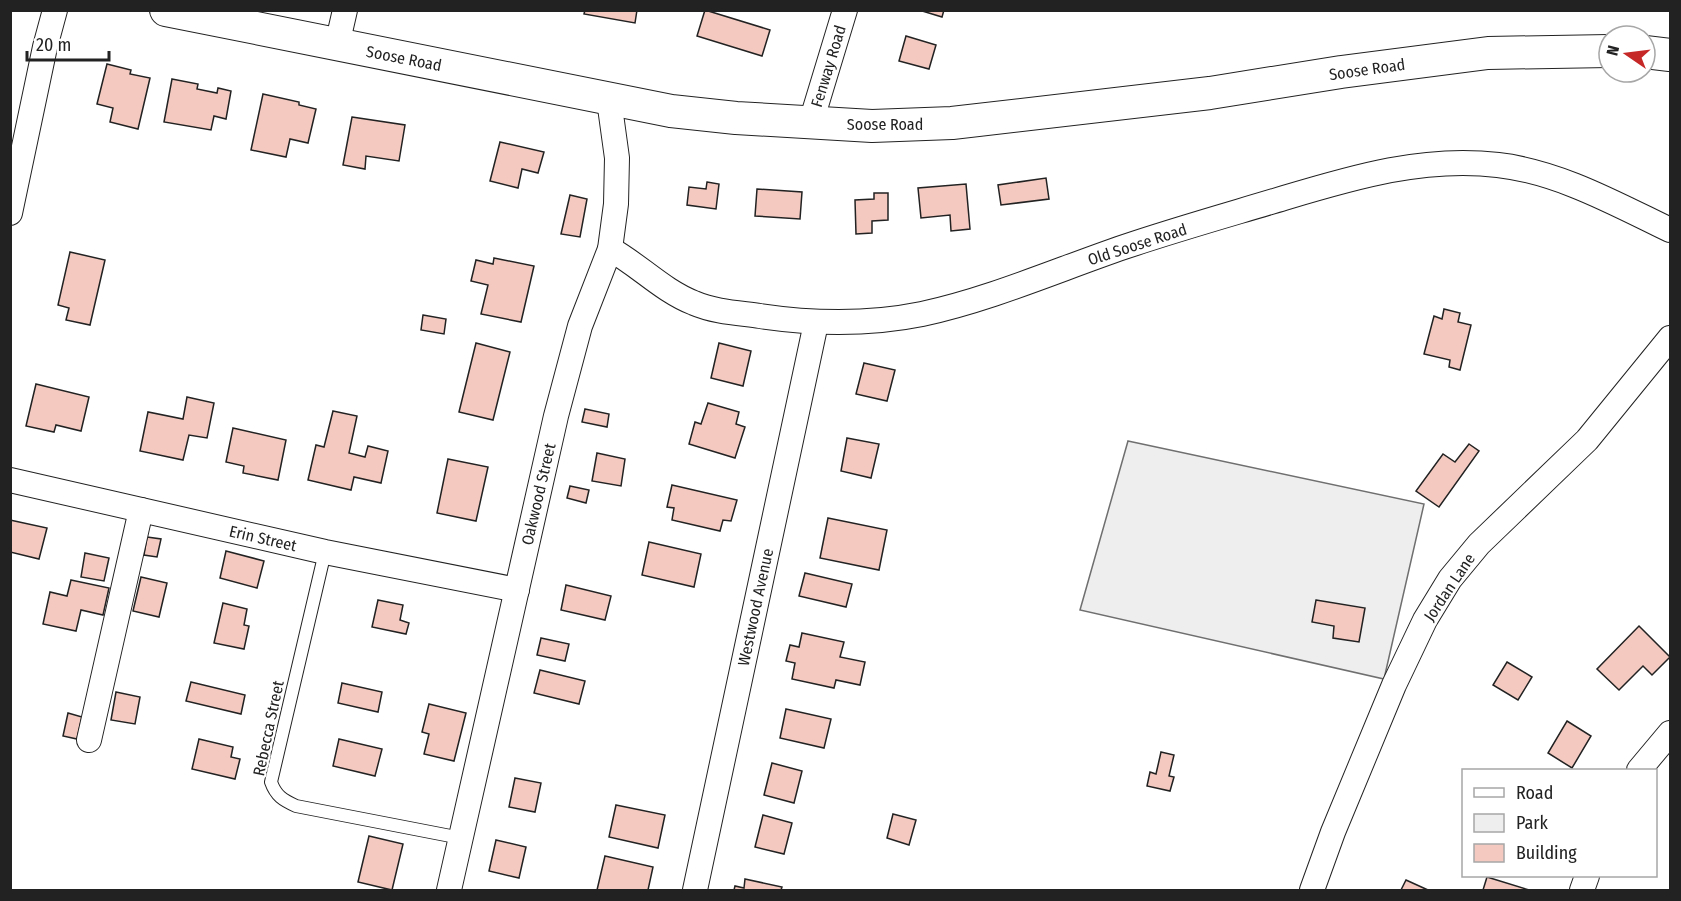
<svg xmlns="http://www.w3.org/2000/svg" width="1681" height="901" font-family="'Fira Sans Condensed',sans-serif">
<rect width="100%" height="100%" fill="#fff"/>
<polygon fill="#eee" stroke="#6f6f6f" stroke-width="1.5" points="1128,441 1424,504 1384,679 1080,610"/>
<g fill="#f3c9c0" stroke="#222" stroke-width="1.5">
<polygon points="585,10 637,10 635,23 584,14"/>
<polygon points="705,10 770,30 762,56 697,36"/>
<polygon points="919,10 944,10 942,17"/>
<polygon points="906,36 936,45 929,69 899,61"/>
<polygon points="107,64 131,70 130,74 150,78 138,129 110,122 113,108 97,104"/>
<polygon points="172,79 198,84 197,89 217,93 218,88 231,91 226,119 214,116 211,130 164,122"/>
<polygon points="263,94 299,102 299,105 316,109 308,143 290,139 286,157 251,150"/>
<polygon points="352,117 405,125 399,161 366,156 365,169 343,165"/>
<polygon points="500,142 544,152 538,173 522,169 518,188 490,181"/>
<polygon points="1046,178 1049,199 1001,205 998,185"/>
<polygon points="707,182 719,184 716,209 687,205 689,187 706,189"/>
<polygon points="966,184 970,229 951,231 950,215 921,218 918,188"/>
<polygon points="757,189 802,192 800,219 755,216"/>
<polygon points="874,193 888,193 888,220 872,221 872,233 856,234 855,200 874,199"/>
<polygon points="570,195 587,199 580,237 561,234"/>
<polygon points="70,252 105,260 90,325 66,320 69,308 58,305"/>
<polygon points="494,258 534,266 521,322 481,314 488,285 471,281 476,260 493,264"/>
<polygon points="1444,309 1460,313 1458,322 1471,325 1460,370 1449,367 1450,360 1424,354 1434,316 1442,319"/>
<polygon points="423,315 446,319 444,334 421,330"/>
<polygon points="476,343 510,352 493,420 459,412"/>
<polygon points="719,343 751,351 743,386 711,378"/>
<polygon points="864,363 895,370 887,401 856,394"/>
<polygon points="36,384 89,397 81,431 56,425 54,432 26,426"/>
<polygon points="187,397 214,403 207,438 189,435 183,460 140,451 148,412 183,419"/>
<polygon points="708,403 739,412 736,424 745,427 735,458 689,444 695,422 701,424"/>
<polygon points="585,409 609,414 607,427 582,422"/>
<polygon points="333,411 357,416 349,453 365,457 368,446 388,451 381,483 354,477 351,490 308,480 316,445 324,447"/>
<polygon points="233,428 286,440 278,480 243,473 244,466 226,462"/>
<polygon points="847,438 879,444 871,478 841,471"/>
<polygon points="1469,444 1479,451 1439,507 1416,491 1443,454 1455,462"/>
<polygon points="597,453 625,459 621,486 592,481"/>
<polygon points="448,459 488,467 476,521 437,513"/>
<polygon points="672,485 737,500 731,521 723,520 720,531 672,520 674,508 667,507"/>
<polygon points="570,486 589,490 586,503 567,498"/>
<polygon points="828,518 887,530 879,570 820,558"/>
<polygon points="10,520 47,528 39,559 10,552"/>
<polygon points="147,537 161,539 157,557 144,555"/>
<polygon points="649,542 701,554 694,587 642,575"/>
<polygon points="226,551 264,561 257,588 220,578"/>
<polygon points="85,553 109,558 104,581 81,577"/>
<polygon points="805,573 852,584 846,607 799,596"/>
<polygon points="141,577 167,583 159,617 133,611"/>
<polygon points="71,580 109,588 103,615 81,610 76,631 43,624 50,592 67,596"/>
<polygon points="566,585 611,596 605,620 561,610"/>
<polygon points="378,600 403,605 400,620 409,623 406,634 372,627"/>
<polygon points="1316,600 1365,608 1359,642 1333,638 1334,626 1312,622"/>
<polygon points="223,603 247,609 244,625 249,626 244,649 214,643"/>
<polygon points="1639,626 1670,657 1652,675 1643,666 1619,690 1597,669"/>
<polygon points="802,633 844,642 840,657 865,662 860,685 836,680 834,688 792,679 795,663 786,661 790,645 799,647"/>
<polygon points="541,638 569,644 565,661 537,655"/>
<polygon points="1507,662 1532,677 1518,700 1493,685"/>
<polygon points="540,670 585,681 579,704 534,693"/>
<polygon points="191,682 245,695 241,714 186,701"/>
<polygon points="342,683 382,692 378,712 338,703"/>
<polygon points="116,692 140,697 135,724 111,720"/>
<polygon points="429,704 466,713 454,761 424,754 429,734 422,732"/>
<polygon points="786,709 831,719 824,748 780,738"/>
<polygon points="68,713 82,717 77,739 63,736"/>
<polygon points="1567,721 1591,736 1572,768 1548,753"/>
<polygon points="199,739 233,747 231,757 240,759 235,779 192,769"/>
<polygon points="339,739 382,749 375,776 333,766"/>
<polygon points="1161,752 1174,755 1169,776 1174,777 1170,791 1147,786 1150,772 1156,774"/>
<polygon points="772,763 802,771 794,803 764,795"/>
<polygon points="515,778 541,783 535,812 509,807"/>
<polygon points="616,805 665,815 658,848 609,837"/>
<polygon points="893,814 916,820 909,845 887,838"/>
<polygon points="763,815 792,823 784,854 755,847"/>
<polygon points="369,836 403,844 392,890 358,882"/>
<polygon points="496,840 526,847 519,878 489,871"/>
<polygon points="605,856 653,867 648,890 597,890"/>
<polygon points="1487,877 1529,890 1483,890"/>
<polygon points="745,879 782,887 781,890 734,890 735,886 744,888"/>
<polygon points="1406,880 1428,890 1401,890"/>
</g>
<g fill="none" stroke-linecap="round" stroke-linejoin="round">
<g stroke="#222" stroke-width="14">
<path id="service" d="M 325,552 L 271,782 C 276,796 283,800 296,806 L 461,838"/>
</g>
<g stroke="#222" stroke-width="26">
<g id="minor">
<polyline points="337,45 345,10"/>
<polyline points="811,122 845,10"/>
<polyline points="10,213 45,47 55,10"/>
<path d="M 610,249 C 639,265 663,291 694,303 C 715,312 739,313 760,316 C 814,324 868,325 922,314 C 991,299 1057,270 1124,247 C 1177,229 1231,214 1284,198 C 1354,177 1425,156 1498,165 C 1559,172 1616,204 1670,230"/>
<polyline points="10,480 325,552 517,590"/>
<polyline points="89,740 141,510"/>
<polyline points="1639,770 1670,733"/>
<polyline points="449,890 556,416 580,326 610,249 616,204 617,158 609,100"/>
<polyline points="695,890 816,323"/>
<polyline points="1312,890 1333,832 1394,685 1425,620 1450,579 1479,544 1587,440 1670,338"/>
<polyline points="1582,890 1587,876"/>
</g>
</g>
<g stroke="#222" stroke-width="34">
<g id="tertiary">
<polyline points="166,10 671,111 736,118 872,126 952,123 1210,93 1341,72 1488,53 1609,51"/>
<polyline points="1645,52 1670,55"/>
</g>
</g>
<use href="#service" stroke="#fff" stroke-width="12"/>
<use href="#minor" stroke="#fff" stroke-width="24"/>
<use href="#tertiary" stroke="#fff" stroke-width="32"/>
</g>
<g text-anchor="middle" stroke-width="4.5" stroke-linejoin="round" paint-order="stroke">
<g font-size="16" fill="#222" stroke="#fff">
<text transform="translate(404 58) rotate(11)" y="6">Soose Road</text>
<text transform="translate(828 66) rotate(-73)" y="6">Fenway Road</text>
<text transform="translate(1367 69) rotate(-8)" y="6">Soose Road</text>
<text x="885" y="130">Soose Road</text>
<text transform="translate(1137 244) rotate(-18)" y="6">Old Soose Road</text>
<text transform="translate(538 494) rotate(-77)" y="6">Oakwood Street</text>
<text transform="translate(263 538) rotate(13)" y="6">Erin Street</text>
<text transform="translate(1449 587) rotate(-56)" y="6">Jordan Lane</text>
<text transform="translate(755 607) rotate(-78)" y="6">Westwood Avenue</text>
<text transform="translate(268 728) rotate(-78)" y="6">Rebecca Street</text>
</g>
</g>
<rect width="1681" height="901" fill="none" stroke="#222222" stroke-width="24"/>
<rect x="1462" y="769" width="195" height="108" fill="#ffffff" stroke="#a7a7a7" stroke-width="1.5"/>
<rect x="1474" y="788" width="30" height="9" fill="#ffffff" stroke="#a7a7a7" stroke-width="1.5"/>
<text x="1516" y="799" font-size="18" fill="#222222">Road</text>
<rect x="1474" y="814" width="30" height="18" fill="#eeeeee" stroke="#a7a7a7" stroke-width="1.5"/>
<text x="1516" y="829" font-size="18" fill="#222222">Park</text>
<rect x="1474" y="844" width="30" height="18" fill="#f3c9c0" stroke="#a7a7a7" stroke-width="1.5"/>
<text x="1516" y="859" font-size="18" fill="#222222">Building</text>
<g transform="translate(1627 54) rotate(284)"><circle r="28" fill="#ffffff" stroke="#a7a7a7" stroke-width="1.5"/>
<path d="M0-4.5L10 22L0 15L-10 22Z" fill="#c62828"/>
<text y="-9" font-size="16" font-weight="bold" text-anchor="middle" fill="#222222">N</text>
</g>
<path d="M27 51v9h82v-9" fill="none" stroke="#222222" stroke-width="3"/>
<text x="36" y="51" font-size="18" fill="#222222" stroke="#ffffff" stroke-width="4.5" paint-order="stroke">20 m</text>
</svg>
